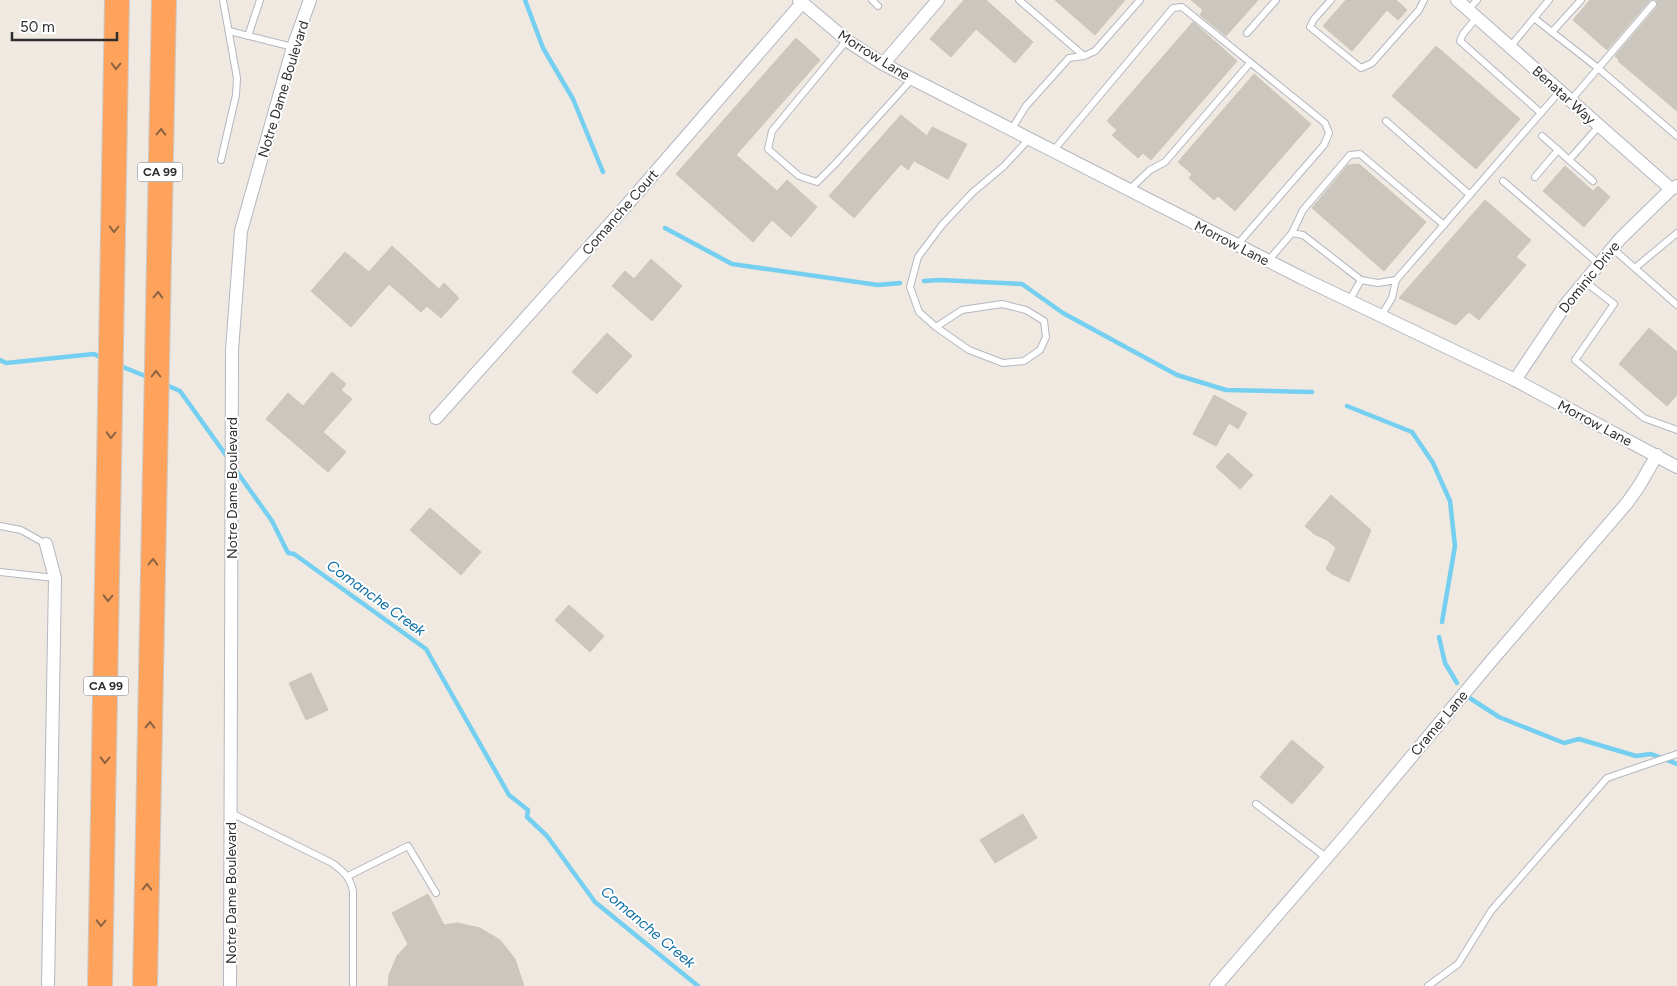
<svg xmlns="http://www.w3.org/2000/svg" width="1677" height="986" font-family="Figtree,sans-serif">
<rect width="100%" height="100%" fill="#efe9e1"/>
<g fill="none" stroke-linecap="round" stroke-linejoin="round">
<g stroke="#75cff0" stroke-width="4.5">
<polyline points="525,0 543,48 573,99 603,172"/>
<polyline points="665,228 732,264 878,285 900,283"/>
<polyline points="924,281 940,280 1022,284 1063,313 1177,375 1226,390 1312,392"/>
<polyline points="0,360 6,363 94,354 104,359"/>
<polyline points="118,365 150,378"/>
<polyline points="164,384 180,391 228,458"/>
<polyline points="1347,406 1412,432 1433,463 1450,501 1455,546 1442,622"/>
<polyline points="235,469 272,521 288,553 294,554 426,649 509,795 528,810 527,817 547,836 595,902 698,986"/>
<polyline points="1439,637 1445,663 1457,683"/>
<polyline points="1465,695 1499,717 1564,743 1579,739 1636,756 1651,754 1677,764"/>
</g>
</g>
<g fill="#cbc7bf" stroke="#cbc5ba">
<polygon points="964,0 986,0 1033,42 1015,63 976,29 951,57 930,39"/>
<polygon points="1055,0 1125,0 1095,35"/>
<polygon points="1191,0 1258,0 1226,36 1200,15 1203,10"/>
<polygon points="1346,0 1396,0 1407,10 1398,20 1387,10 1352,51 1323,26"/>
<polygon points="1590,0 1650,0 1607,50 1573,20"/>
<polygon points="1656,0 1677,0 1677,111 1618,61 1619,60 1615,56 1657,7 1658,3"/>
<polygon points="1193,22 1237,61 1151,160 1143,153 1138,158 1112,135 1117,130 1107,121"/>
<polygon points="796,38 820,60 736,155 777,191 787,180 817,207 791,237 772,220 753,242 676,174"/>
<polygon points="1436,46 1520,119 1476,169 1392,96"/>
<polygon points="1254,74 1311,124 1235,211 1218,196 1214,200 1189,178 1192,174 1178,162"/>
<polygon points="901,115 927,136 932,127 967,144 948,179 914,161 908,170 901,164 854,218 829,196"/>
<polygon points="1359,164 1426,222 1384,271 1312,208 1348,165"/>
<polygon points="1565,166 1593,191 1598,186 1610,197 1584,227 1543,191"/>
<polygon points="1485,200 1531,240 1516,257 1526,265 1479,320 1469,312 1456,325 1399,298"/>
<polygon points="392,246 439,289 444,283 459,298 441,318 427,306 421,312 389,284 351,327 311,291 345,252 369,272"/>
<polygon points="651,259 682,286 652,321 612,286 625,271 634,279"/>
<polygon points="1649,328 1677,352 1677,395 1667,406 1619,364"/>
<polygon points="607,333 632,356 597,394 572,372"/>
<polygon points="332,372 346,384 341,390 352,399 323,432 346,452 328,472 266,419 288,393 303,406"/>
<polygon points="1214,395 1247,413 1238,429 1229,423 1216,446 1193,434"/>
<polygon points="1228,453 1253,475 1240,489 1216,467"/>
<polygon points="1331,495 1371,530 1349,582 1332,574 1326,569 1336,548 1327,540 1314,534 1305,526"/>
<polygon points="430,508 481,552 461,575 410,530"/>
<polygon points="569,605 604,636 590,652 555,620"/>
<polygon points="311,673 328,710 306,720 289,683"/>
<polygon points="1292,740 1324,767 1292,804 1260,777"/>
<polygon points="1023,814 1037,838 995,863 980,840"/>
<polygon points="428,894 444,925 457,923 480,928 500,940 515,959 524,986 388,986 389,975 397,956 408,944 392,913"/>
</g>
<g fill="none" stroke-linecap="round" stroke-linejoin="round">
<g stroke="#b4b7c1" stroke-width="8">
<g id="lane">
<polyline points="872,0 878,6"/>
<polyline points="1019,0 1084,56"/>
<polyline points="1331,0 1314,19 1310,27 1361,68 1372,63 1419,10 1424,0"/>
<polyline points="1468,10 1477,0"/>
<polyline points="1477,17 1463,34 1460,41 1541,113"/>
<polyline points="1534,18 1549,0"/>
<polyline points="229,31 293,47"/>
<polyline points="1552,32 1581,0"/>
<polyline points="1247,33 1276,0"/>
<polyline points="248,36 260,0"/>
<polyline points="847,40 772,131 768,149 799,176 817,182 836,163 912,79"/>
<polyline points="1510,47 1534,18 1598,68 1677,136"/>
<polyline points="1571,100 1653,4"/>
<polyline points="1386,121 1470,195"/>
<polyline points="1011,130 1026,106 1069,58 1084,56 1095,51 1140,0"/>
<polyline points="1558,150 1569,160 1599,126"/>
<polyline points="1053,151 1173,8 1182,7 1325,123 1329,133 1324,145 1237,245"/>
<polyline points="221,160 236,95 237,78 223,0"/>
<polyline points="1569,160 1593,181"/>
<polyline points="1535,177 1558,150 1542,136"/>
<polyline points="1503,181 1599,264"/>
<polyline points="1129,190 1150,170 1165,162 1250,63"/>
<polyline points="1292,233 1303,210 1350,155 1360,154 1444,225"/>
<polyline points="1612,248 1677,305"/>
<polyline points="1268,261 1292,233 1303,235 1361,280 1349,301"/>
<polyline points="1635,268 1677,233"/>
<polyline points="1361,280 1378,283 1396,280 1560,91"/>
<polyline points="1584,281 1614,304 1575,360 1644,418 1677,430"/>
<polyline points="1381,316 1392,298 1396,280"/>
<polyline points="936,327 962,310 1002,304 1026,310 1044,321 1046,337 1040,350 1024,361 1003,363 969,350 936,327 919,312 910,287 918,257 942,225 972,193 1004,166 1029,139"/>
<polyline points="0,526 21,530 46,544"/>
<polyline points="0,572 55,578"/>
<polyline points="1256,804 1327,858"/>
<path d="M 231,813 L 332,863 C 343,871 350,877 353,891 L 353,986"/>
<polyline points="348,876 408,846 436,893"/>
<polyline points="1428,986 1458,964 1491,911 1607,778 1677,754"/>
</g>
</g>
<g stroke="#b4b7c1" stroke-width="14">
<g id="street">
<polyline points="799,0 849,42 883,64 1302,278 1515,380 1677,467"/>
<polyline points="1457,0 1671,189"/>
<polyline points="883,64 938,0"/>
<polyline points="1515,380 1566,304 1620,239 1671,189 1677,186"/>
<polyline points="436,418 625,207 802,3"/>
<polyline points="46,544 55,578 48,986"/>
<polyline points="230,986 232,350 241,231 293,47 310,0"/>
<polyline points="1216,986 1347,834 1492,660 1627,503 1639,486 1657,455"/>
</g>
</g>
<g stroke="#c9c9c9" stroke-width="26">
<g id="highway">
<polyline points="100,986 117,0"/>
<polyline points="145,986 164,0"/>
</g>
</g>
<use href="#lane" stroke="#fff" stroke-width="6"/>
<use href="#street" stroke="#fff" stroke-width="12"/>
<use href="#highway" stroke="#ffa35c" stroke-width="24"/>
</g>
<defs><path id="oneway-chevron" d="M-2-3.5L2.5 0L-2 3.5" fill="none" stroke-width="1.6" stroke-linecap="round" stroke-linejoin="round" transform="scale(1.25)"/></defs>
<g stroke="#8c6343">
<use href="#oneway-chevron" transform="translate(116 66) rotate(91)"/>
<use href="#oneway-chevron" transform="translate(161 132) rotate(-89)"/>
<use href="#oneway-chevron" transform="translate(114 229) rotate(91)"/>
<use href="#oneway-chevron" transform="translate(158 295) rotate(-89)"/>
<use href="#oneway-chevron" transform="translate(156 374) rotate(-90)"/>
<use href="#oneway-chevron" transform="translate(111 435) rotate(91)"/>
<use href="#oneway-chevron" transform="translate(153 562) rotate(-89)"/>
<use href="#oneway-chevron" transform="translate(108 598) rotate(91)"/>
<use href="#oneway-chevron" transform="translate(150 725) rotate(-89)"/>
<use href="#oneway-chevron" transform="translate(105 760) rotate(91)"/>
<use href="#oneway-chevron" transform="translate(147 887) rotate(-89)"/>
<use href="#oneway-chevron" transform="translate(101 923) rotate(91)"/>
</g>
<g text-anchor="middle" stroke-width="4" stroke-linejoin="round" paint-order="stroke">
<g fill="#fff" stroke="#6d6d6d" stroke-width="1">
<rect x="137.5" y="162.5" width="45" height="19" rx="4"/>
<rect x="83.5" y="676.5" width="45" height="19" rx="4"/>
</g>
<g font-size="12" font-weight="bold" fill="#2e2e2e">
<text x="160" y="176">CA 99</text>
<text x="106" y="690">CA 99</text>
</g>
<g font-size="14" fill="#2e2e2e" stroke="#fff">
<text transform="translate(874 55) rotate(32)" y="5">Morrow Lane</text>
<text transform="translate(283 89) rotate(-73)" y="5">Notre Dame Boulevard</text>
<text transform="translate(1564 95) rotate(42)" y="5">Benatar Way</text>
<text transform="translate(620 212) rotate(-49)" y="5">Comanche Court</text>
<text transform="translate(1232 243) rotate(27)" y="5">Morrow Lane</text>
<text transform="translate(1589 277) rotate(-51)" y="5">Dominic Drive</text>
<text transform="translate(1595 423) rotate(28)" y="5">Morrow Lane</text>
<text transform="translate(232 488) rotate(-90)" y="5">Notre Dame Boulevard</text>
<text transform="translate(1439 723) rotate(-50)" y="5">Cramer Lane</text>
<text transform="translate(231 893) rotate(-90)" y="5">Notre Dame Boulevard</text>
</g>
<g font-size="15" font-style="italic" fill="#0d6fa3" stroke="#fff">
<text transform="translate(376 598) rotate(36)" y="5">Comanche Creek</text>
<text transform="translate(648 927) rotate(40)" y="5">Comanche Creek</text>
</g>
</g>
<path d="M12 32v8h105v-8" fill="none" stroke="#2e2e2e" stroke-width="2.5"/>
<text x="20" y="32" font-size="15" fill="#2e2e2e" stroke="#ffffff" stroke-width="4" paint-order="stroke">50 m</text>
</svg>
